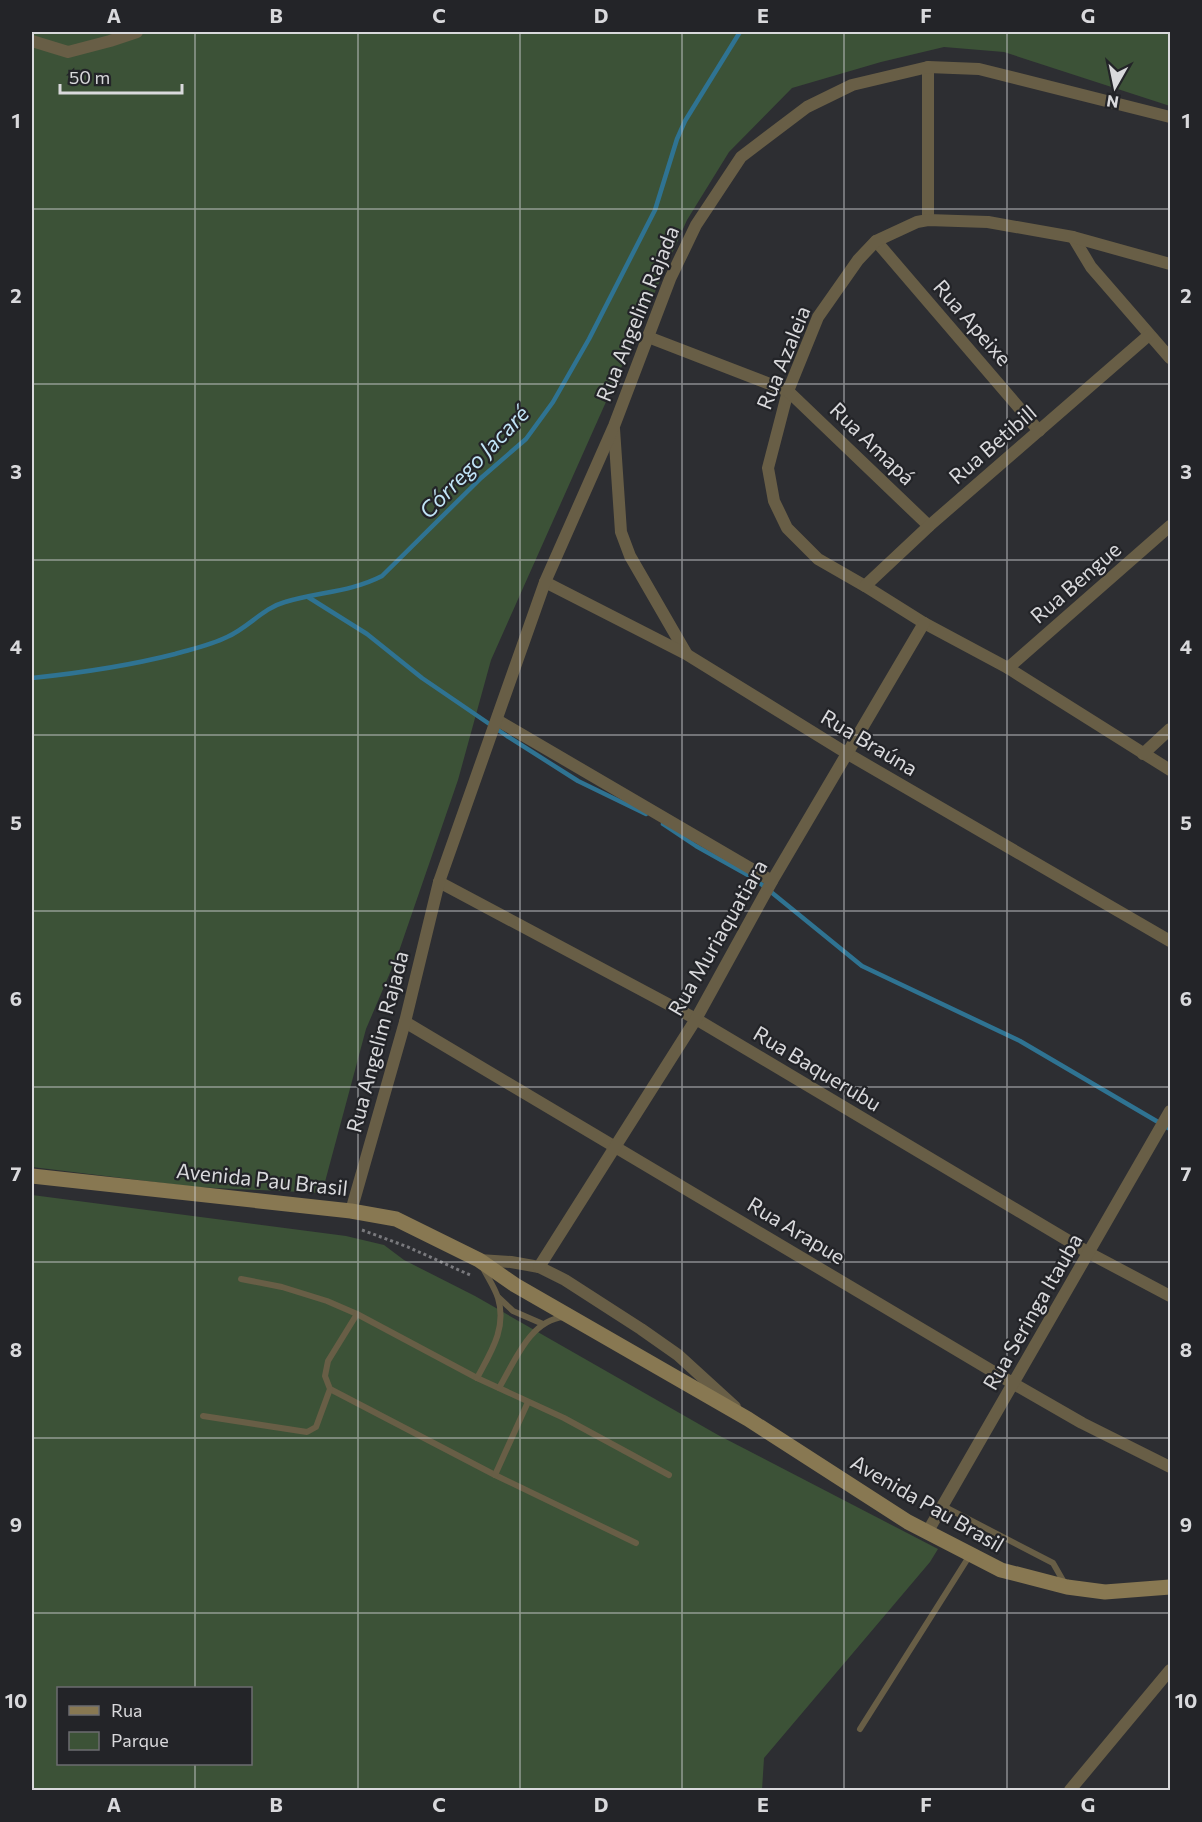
<svg xmlns="http://www.w3.org/2000/svg" width="1202" height="1822" font-family="Commissioner,sans-serif">
<rect width="100%" height="100%" fill="#2d2e32"/>
<g fill="#3c5237" fill-rule="evenodd">
<polygon points="32,32 1170,32 1170,106 1004,52 944,47 881,62 792,88 729,152 687,220 491,660 458,780 398,954 366,1029 322,1193 195,1187 32,1167"/>
<path d="M 32,1195 L 346,1236 L 384,1245 L 404,1260 L 475,1296 L 718,1435 L 938,1549 L 930,1562 L 764,1758 L 762,1790 L 32,1790 ZM 58,1688 L 250,1688 L 250,1764 L 58,1764 Z"/>
</g>
<g fill="none" stroke-linecap="round" stroke-linejoin="round">
<g stroke="#2f7392" stroke-width="4.5">
<polyline points="308,597 367,634 422,678 507,736 578,781 646,814"/>
<path d="M 32,678 C 80,673 128,666 175,654 C 192,649 211,645 227,637 C 248,628 263,608 285,602 C 318,592 351,592 382,576 L 481,478 L 526,439 L 553,402 L 589,339 L 655,210 L 677,139 L 685,121 L 740,32"/>
<polyline points="663,824 696,846 755,879 862,966 1020,1041 1170,1129"/>
</g>
<polyline stroke="#79797d" stroke-width="3" stroke-dasharray="3 3" stroke-linecap="butt" points="362,1230 408,1247 470,1275"/>
<g stroke="#685e46" stroke-width="6">
<polyline points="241,1279 282,1287 327,1301 357,1314 477,1378 564,1418 669,1475"/>
<polyline points="498,1297 513,1311 543,1324"/>
<polyline points="357,1314 328,1361 325,1376 330,1389 495,1475 636,1543"/>
<path d="M 477,1378 C 491,1352 507,1328 498,1298 C 495,1288 488,1278 483,1268"/>
<path d="M 499,1388 C 515,1361 530,1320 564,1317"/>
<polyline points="203,1416 307,1432 316,1427 330,1389"/>
<polyline points="495,1475 528,1402"/>
<polyline points="943,1506 1053,1563 1065,1584"/>
<polyline points="860,1729 970,1555"/>
</g>
<g stroke="#685e46" stroke-width="12">
<polyline points="32,41 68,52 110,41 137,32"/>
<polyline points="928,220 928,67"/>
<polyline points="1073,237 1091,267 1170,358"/>
<polyline points="876,241 1039,431"/>
<polyline points="1170,264 1073,237 988,222 928,220 917,222 876,241 858,260 818,317 788,391 768,468 774,501 787,528 818,559 865,586 924,623 1008,668 1170,770"/>
<polyline points="648,337 788,391 929,526"/>
<polyline points="614,429 621,532 630,556 686,653"/>
<polyline points="545,582 686,654 848,754 1170,941"/>
<polyline points="865,586 929,526 1149,335"/>
<polyline points="1008,668 1170,526"/>
<polyline points="497,720 772,881"/>
<polyline points="1143,754 1170,729"/>
<polyline points="439,882 696,1019 1089,1253 1170,1296"/>
<polyline points="405,1022 1014,1384 1082,1423 1170,1467"/>
<polyline points="351,1211 405,1022 439,882 545,582 614,426 670,279 696,225 741,157 807,107 852,85 928,67 979,69 1170,117"/>
<polyline points="479,1260 511,1262 539,1267 565,1280 641,1329 678,1355 735,1407"/>
<polyline points="539,1267 696,1019 772,881 924,623"/>
<polyline points="928,1531 1170,1111"/>
<polyline points="1070,1790 1170,1670"/>
</g>
<polyline stroke="#887852" stroke-width="15" points="32,1176 351,1211 396,1219 479,1260 515,1285 748,1419 908,1522 1001,1570 1067,1587 1105,1592 1170,1587"/>
</g>
<path fill="none" stroke="#d9d9dc" stroke-width="1.5" stroke-opacity="0.55" d="M 195,32 L 195,1688M 358,32 L 358,1790M 520,32 L 520,1790M 682,32 L 682,1790M 844,32 L 844,1790M 1007,32 L 1007,1790M 32,209 L 1170,209M 32,384 L 1170,384M 32,560 L 1170,560M 32,735 L 1170,735M 32,911 L 1170,911M 32,1087 L 1170,1087M 32,1262 L 1170,1262M 32,1438 L 1170,1438M 32,1613 L 1170,1613M 195,1764 L 195,1790"/>
<g text-anchor="middle" stroke-width="4.5" stroke-linejoin="round" paint-order="stroke">
<g font-size="21" fill="#d9d9dc" stroke="#232428">
<text transform="translate(638 314) rotate(-68)" y="7">Rua Angelim Rajada</text>
<text transform="translate(972 323) rotate(49)" y="7">Rua Apeixe</text>
<text transform="translate(784 358) rotate(-68)" y="7">Rua Azaleia</text>
<text transform="translate(872 444) rotate(44)" y="7">Rua Amapá</text>
<text transform="translate(993 445) rotate(-41)" y="7">Rua Betibill</text>
<text transform="translate(1076 583) rotate(-41)" y="7">Rua Bengue</text>
<text transform="translate(869 743) rotate(31)" y="7">Rua Braúna</text>
<text transform="translate(718 938) rotate(-60)" y="7">Rua Muriaquatiara</text>
<text transform="translate(378 1042) rotate(-75)" y="7">Rua Angelim Rajada</text>
<text transform="translate(817 1069) rotate(31)" y="7">Rua Baquerubu</text>
<text transform="translate(262 1180) rotate(6)" y="7">Avenida Pau Brasil</text>
<text transform="translate(796 1231) rotate(31)" y="7">Rua Arapue</text>
<text transform="translate(1033 1312) rotate(-60)" y="7">Rua Seringa Itauba</text>
<text transform="translate(927 1504) rotate(30)" y="7">Avenida Pau Brasil</text>
</g>
<g font-size="22" font-style="italic" fill="#c1e4f7" stroke="#232428">
<text transform="translate(474 462) rotate(-46)" y="8">Córrego Jacaré</text>
</g>
</g>
<rect width="1202" height="1822" fill="none" stroke="#232428" stroke-width="66"/>
<rect x="57" y="1687" width="195" height="78" fill="#232428" stroke="#6c6c70" stroke-width="1.5"/>
<rect x="69" y="1706" width="30" height="9" fill="#887852" stroke="#6c6c70" stroke-width="1.5"/>
<text x="111" y="1717" font-size="18" fill="#d9d9dc">Rua</text>
<rect x="69" y="1732" width="30" height="18" fill="#3c5237" stroke="#6c6c70" stroke-width="1.5"/>
<text x="111" y="1747" font-size="18" fill="#d9d9dc">Parque</text>
<g transform="translate(1115 87) rotate(189)" stroke="#232428" stroke-width="4.5" paint-order="stroke">
<path d="M0-4.5L10 22L0 15L-10 22Z" fill="#d9d9dc"/>
<text y="-9" font-size="16" font-weight="bold" text-anchor="middle" fill="#d9d9dc">N</text>
</g>
<path d="M60 84v9h122v-9" fill="none" stroke="#d9d9dc" stroke-width="3"/>
<text x="69" y="84" font-size="18" fill="#d9d9dc" stroke="#232428" stroke-width="4.5" paint-order="stroke">50 m</text>
<rect x="33" y="33" width="1136" height="1756" fill="none" stroke="#d9d9dc" stroke-width="2"/>
<g font-size="20" text-anchor="middle" font-weight="bold" fill="#d9d9dc">
<text x="114" y="23">A</text>
<text x="276" y="23">B</text>
<text x="439" y="23">C</text>
<text x="601" y="23">D</text>
<text x="763" y="23">E</text>
<text x="926" y="23">F</text>
<text x="1088" y="23">G</text>
<text x="16" y="128">1</text>
<text x="1186" y="128">1</text>
<text x="16" y="303">2</text>
<text x="1186" y="303">2</text>
<text x="16" y="479">3</text>
<text x="1186" y="479">3</text>
<text x="16" y="654">4</text>
<text x="1186" y="654">4</text>
<text x="16" y="830">5</text>
<text x="1186" y="830">5</text>
<text x="16" y="1006">6</text>
<text x="1186" y="1006">6</text>
<text x="16" y="1181">7</text>
<text x="1186" y="1181">7</text>
<text x="16" y="1357">8</text>
<text x="1186" y="1357">8</text>
<text x="16" y="1532">9</text>
<text x="1186" y="1532">9</text>
<text x="16" y="1708">10</text>
<text x="1186" y="1708">10</text>
<text x="114" y="1812">A</text>
<text x="276" y="1812">B</text>
<text x="439" y="1812">C</text>
<text x="601" y="1812">D</text>
<text x="763" y="1812">E</text>
<text x="926" y="1812">F</text>
<text x="1088" y="1812">G</text>
</g>
</svg>
